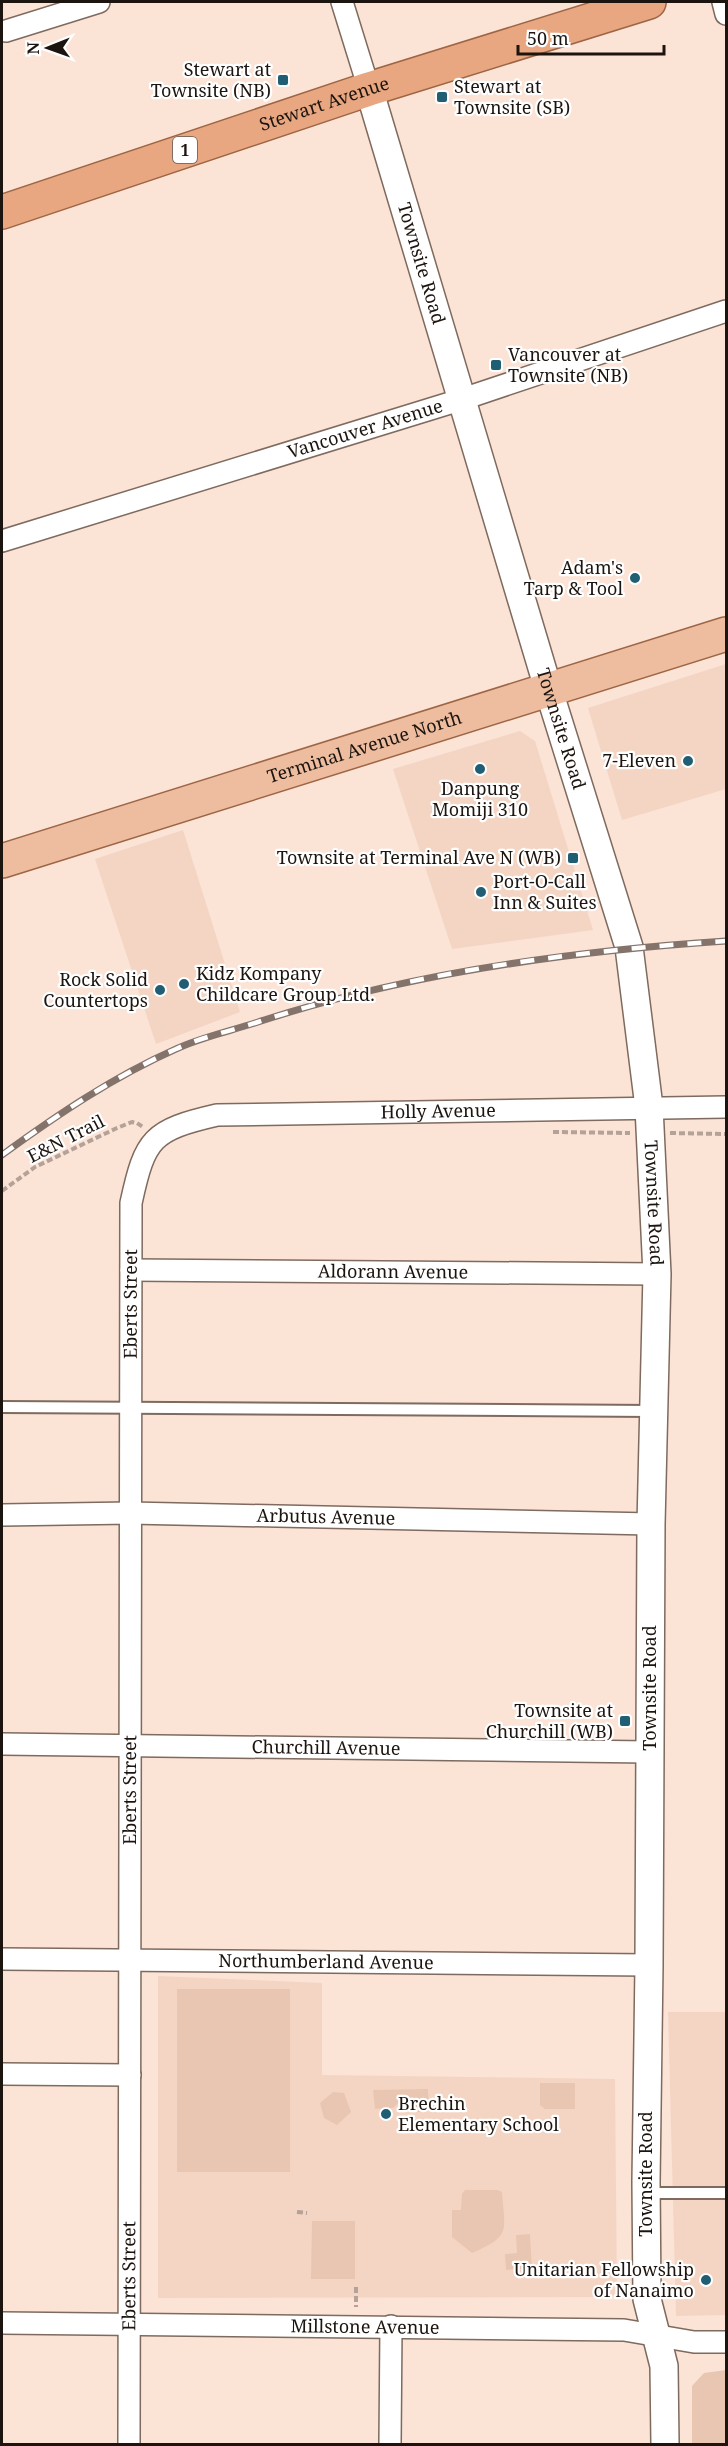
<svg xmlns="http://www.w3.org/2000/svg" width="728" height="2446" font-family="'Noto Serif',serif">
<rect width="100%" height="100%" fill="#fbe3d6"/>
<g fill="#f4d5c4">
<polygon points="726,664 726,789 622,820 588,708"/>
<polygon points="520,731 535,741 593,930 452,949 393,769"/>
<polygon points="183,830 240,1012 156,1044 95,859"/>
<polygon points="158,1976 322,1983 322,2075 615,2079 617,2297 158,2298"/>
<polygon points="668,2012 726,2012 726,2315 676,2316"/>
</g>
<g fill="#e9c6b2">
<rect x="177" y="1989" width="113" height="183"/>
<polygon points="540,2083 575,2083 575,2109 545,2109 540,2105"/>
<polygon points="428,2089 429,2109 424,2112 410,2112 400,2101 393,2108 375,2109 373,2090"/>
<polygon points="333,2092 344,2093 351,2112 337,2125 324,2118 320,2103"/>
<path d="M 465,2190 L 498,2190 L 502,2192 C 505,2232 511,2236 472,2253 L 452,2237 L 452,2210 L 461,2210 L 462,2194 Z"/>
<polygon points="312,2221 355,2221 355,2279 311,2279"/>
<polygon points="530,2234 532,2268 506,2270 505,2254 517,2253 516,2235"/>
<polygon points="726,2370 726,2444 692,2444 692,2386 704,2373"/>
</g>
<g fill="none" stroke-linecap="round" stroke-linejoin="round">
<g stroke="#7e6a5e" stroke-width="14">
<g id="service">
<polyline points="2,1407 653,1411"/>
<polyline points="646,2193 726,2193"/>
</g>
</g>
<g stroke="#7e6a5e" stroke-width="24">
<g id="minor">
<polyline points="342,2 369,89"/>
<polyline points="723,2 726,14"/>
<polyline points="6,31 99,2"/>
<path id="s1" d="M 2,541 L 463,399 L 726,311"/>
<path id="s2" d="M 131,1270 L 657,1274"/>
<path id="s3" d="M 2,1515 L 130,1513 L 651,1524"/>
<path id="s4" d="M 2,1744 L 650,1752"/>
<path id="s5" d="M 2,1959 L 649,1965"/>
<polyline points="2,2074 130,2075"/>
<path id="s6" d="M 2,2323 L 624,2330 L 694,2342 L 726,2342"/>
<path id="s7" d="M 129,2444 L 131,1203 C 145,1138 152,1130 217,1115 L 726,1107"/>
<polyline points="390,2444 391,2326"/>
</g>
</g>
<g stroke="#7e6a5e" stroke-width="30">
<g id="tertiary">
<path id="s8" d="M 369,89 L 548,688 L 629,947 L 649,1107 L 657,1274 L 651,1524 L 649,1965 L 646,2182 L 647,2299 L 664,2366 L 665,2444"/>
</g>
</g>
<g stroke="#9d6544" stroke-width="36">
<g id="primary">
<path id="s9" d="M 2,861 L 726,634"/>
</g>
</g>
<g stroke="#9d6544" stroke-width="36">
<g id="trunk">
<path id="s10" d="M 2,212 L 369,89 L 649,2"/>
</g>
</g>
<g stroke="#b4a197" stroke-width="4" stroke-dasharray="6 3" stroke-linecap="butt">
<polyline points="553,1132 630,1133"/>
<polyline points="670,1133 726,1134"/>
<polyline points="2,1191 35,1167 117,1128 132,1122 137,1123 143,1127"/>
<polyline points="297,2212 307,2213"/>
<polyline points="356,2287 356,2307"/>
</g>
<use href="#service" stroke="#fff" stroke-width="10"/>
<use href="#minor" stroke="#fff" stroke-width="21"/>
<use href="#tertiary" stroke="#fff" stroke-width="27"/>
<use href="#primary" stroke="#eebda0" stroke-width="33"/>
<use href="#trunk" stroke="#e8a780" stroke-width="33"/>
<g stroke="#83736b" stroke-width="7">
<path id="rail" d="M 2,1155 C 57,1115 113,1077 176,1049 C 201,1037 231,1031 258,1022 C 408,973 569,951 726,941"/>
</g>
<use href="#rail" stroke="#fff" stroke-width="4.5" stroke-dasharray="14" stroke-linecap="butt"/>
</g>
<g fill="#205e74" stroke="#fff" stroke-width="2">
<rect x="277" y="74" width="12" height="12" rx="3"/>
<rect x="436" y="91" width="12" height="12" rx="3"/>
<rect x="490" y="359" width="12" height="12" rx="3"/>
<circle cx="635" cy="578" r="6"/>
<circle cx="688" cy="761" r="6"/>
<circle cx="480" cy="769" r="6"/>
<rect x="567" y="852" width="12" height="12" rx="3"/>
<circle cx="481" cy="892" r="6"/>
<circle cx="184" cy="984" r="6"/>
<circle cx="160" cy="990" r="6"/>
<rect x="619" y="1715" width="12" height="12" rx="3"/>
<circle cx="386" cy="2114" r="6"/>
<circle cx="706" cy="2280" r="6"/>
</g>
<g text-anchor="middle" stroke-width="4.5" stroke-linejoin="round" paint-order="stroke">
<rect fill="#fff" stroke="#605a57" stroke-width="1.5" x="173" y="137" width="24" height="26" rx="4.5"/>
<g font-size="16" font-weight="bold" fill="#1c140f">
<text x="185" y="156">1</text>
</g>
<g font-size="18" fill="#1c140f" stroke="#fff" text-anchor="end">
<text x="271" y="76">Stewart at<tspan x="271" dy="21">Townsite (NB)</tspan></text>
<text x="454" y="93" text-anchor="start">Stewart at<tspan x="454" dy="21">Townsite (SB)</tspan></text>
<text x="508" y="361" text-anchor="start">Vancouver at<tspan x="508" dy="21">Townsite (NB)</tspan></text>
<text x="623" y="574">Adam's<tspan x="623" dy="21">Tarp &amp; Tool</tspan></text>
<text x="676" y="767">7-Eleven</text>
<text x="480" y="795" text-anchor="middle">Danpung<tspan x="480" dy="21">Momiji 310</tspan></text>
<text x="561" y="864">Townsite at Terminal Ave N (WB)</text>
<text x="493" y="888" text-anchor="start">Port-O-Call<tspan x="493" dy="21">Inn &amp; Suites</tspan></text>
<text x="196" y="980" text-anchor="start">Kidz Kompany<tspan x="196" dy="21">Childcare Group Ltd.</tspan></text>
<text x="148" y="986">Rock Solid<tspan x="148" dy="21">Countertops</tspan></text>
<text x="613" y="1717">Townsite at<tspan x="613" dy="21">Churchill (WB)</tspan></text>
<text x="398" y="2110" text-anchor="start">Brechin<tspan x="398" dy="21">Elementary School</tspan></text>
<text x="694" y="2276">Unitarian Fellowship<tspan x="694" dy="21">of Nanaimo</tspan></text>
</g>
<g font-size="18" fill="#1c140f" stroke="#fff">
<text dy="6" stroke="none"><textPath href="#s10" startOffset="340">Stewart Avenue</textPath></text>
<text dy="6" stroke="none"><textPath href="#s8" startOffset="182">Townsite Road</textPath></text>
<text dy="6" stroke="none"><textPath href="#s1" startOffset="380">Vancouver Avenue</textPath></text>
<text dy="6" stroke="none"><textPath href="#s8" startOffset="668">Townsite Road</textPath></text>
<text dy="6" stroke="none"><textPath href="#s9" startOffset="380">Terminal Avenue North</textPath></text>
<text dy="6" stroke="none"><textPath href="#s7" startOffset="1598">Holly Avenue</textPath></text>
<text transform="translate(66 1139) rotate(-27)" y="6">E&amp;N Trail</text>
<text dy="6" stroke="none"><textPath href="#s8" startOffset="1154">Townsite Road</textPath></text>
<text dy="6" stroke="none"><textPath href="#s2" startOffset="262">Aldorann Avenue</textPath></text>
<text dy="6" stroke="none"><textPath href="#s7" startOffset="1140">Eberts Street</textPath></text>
<text dy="6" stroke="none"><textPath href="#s3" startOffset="324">Arbutus Avenue</textPath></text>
<text transform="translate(650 1688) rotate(-90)" y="6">Townsite Road</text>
<text dy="6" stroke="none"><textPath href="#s4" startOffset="324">Churchill Avenue</textPath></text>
<text dy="6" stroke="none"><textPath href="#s7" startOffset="654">Eberts Street</textPath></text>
<text dy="6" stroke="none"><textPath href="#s5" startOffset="324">Northumberland Avenue</textPath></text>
<text transform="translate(646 2174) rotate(-90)" y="6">Townsite Road</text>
<text dy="6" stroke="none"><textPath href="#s7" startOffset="168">Eberts Street</textPath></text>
<text dy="6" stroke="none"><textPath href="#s6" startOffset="363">Millstone Avenue</textPath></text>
</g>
</g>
<rect width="728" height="2446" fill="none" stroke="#1c140f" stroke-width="6"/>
<g transform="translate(48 48) rotate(269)" stroke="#ffffff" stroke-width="4.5" paint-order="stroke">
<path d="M0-4.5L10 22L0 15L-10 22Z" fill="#1c140f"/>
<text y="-9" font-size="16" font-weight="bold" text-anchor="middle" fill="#1c140f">N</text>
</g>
<path d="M518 45v9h146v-9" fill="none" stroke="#1c140f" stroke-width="3"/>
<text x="527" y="45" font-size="18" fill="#1c140f" stroke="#ffffff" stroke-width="4.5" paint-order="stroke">50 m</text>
</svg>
